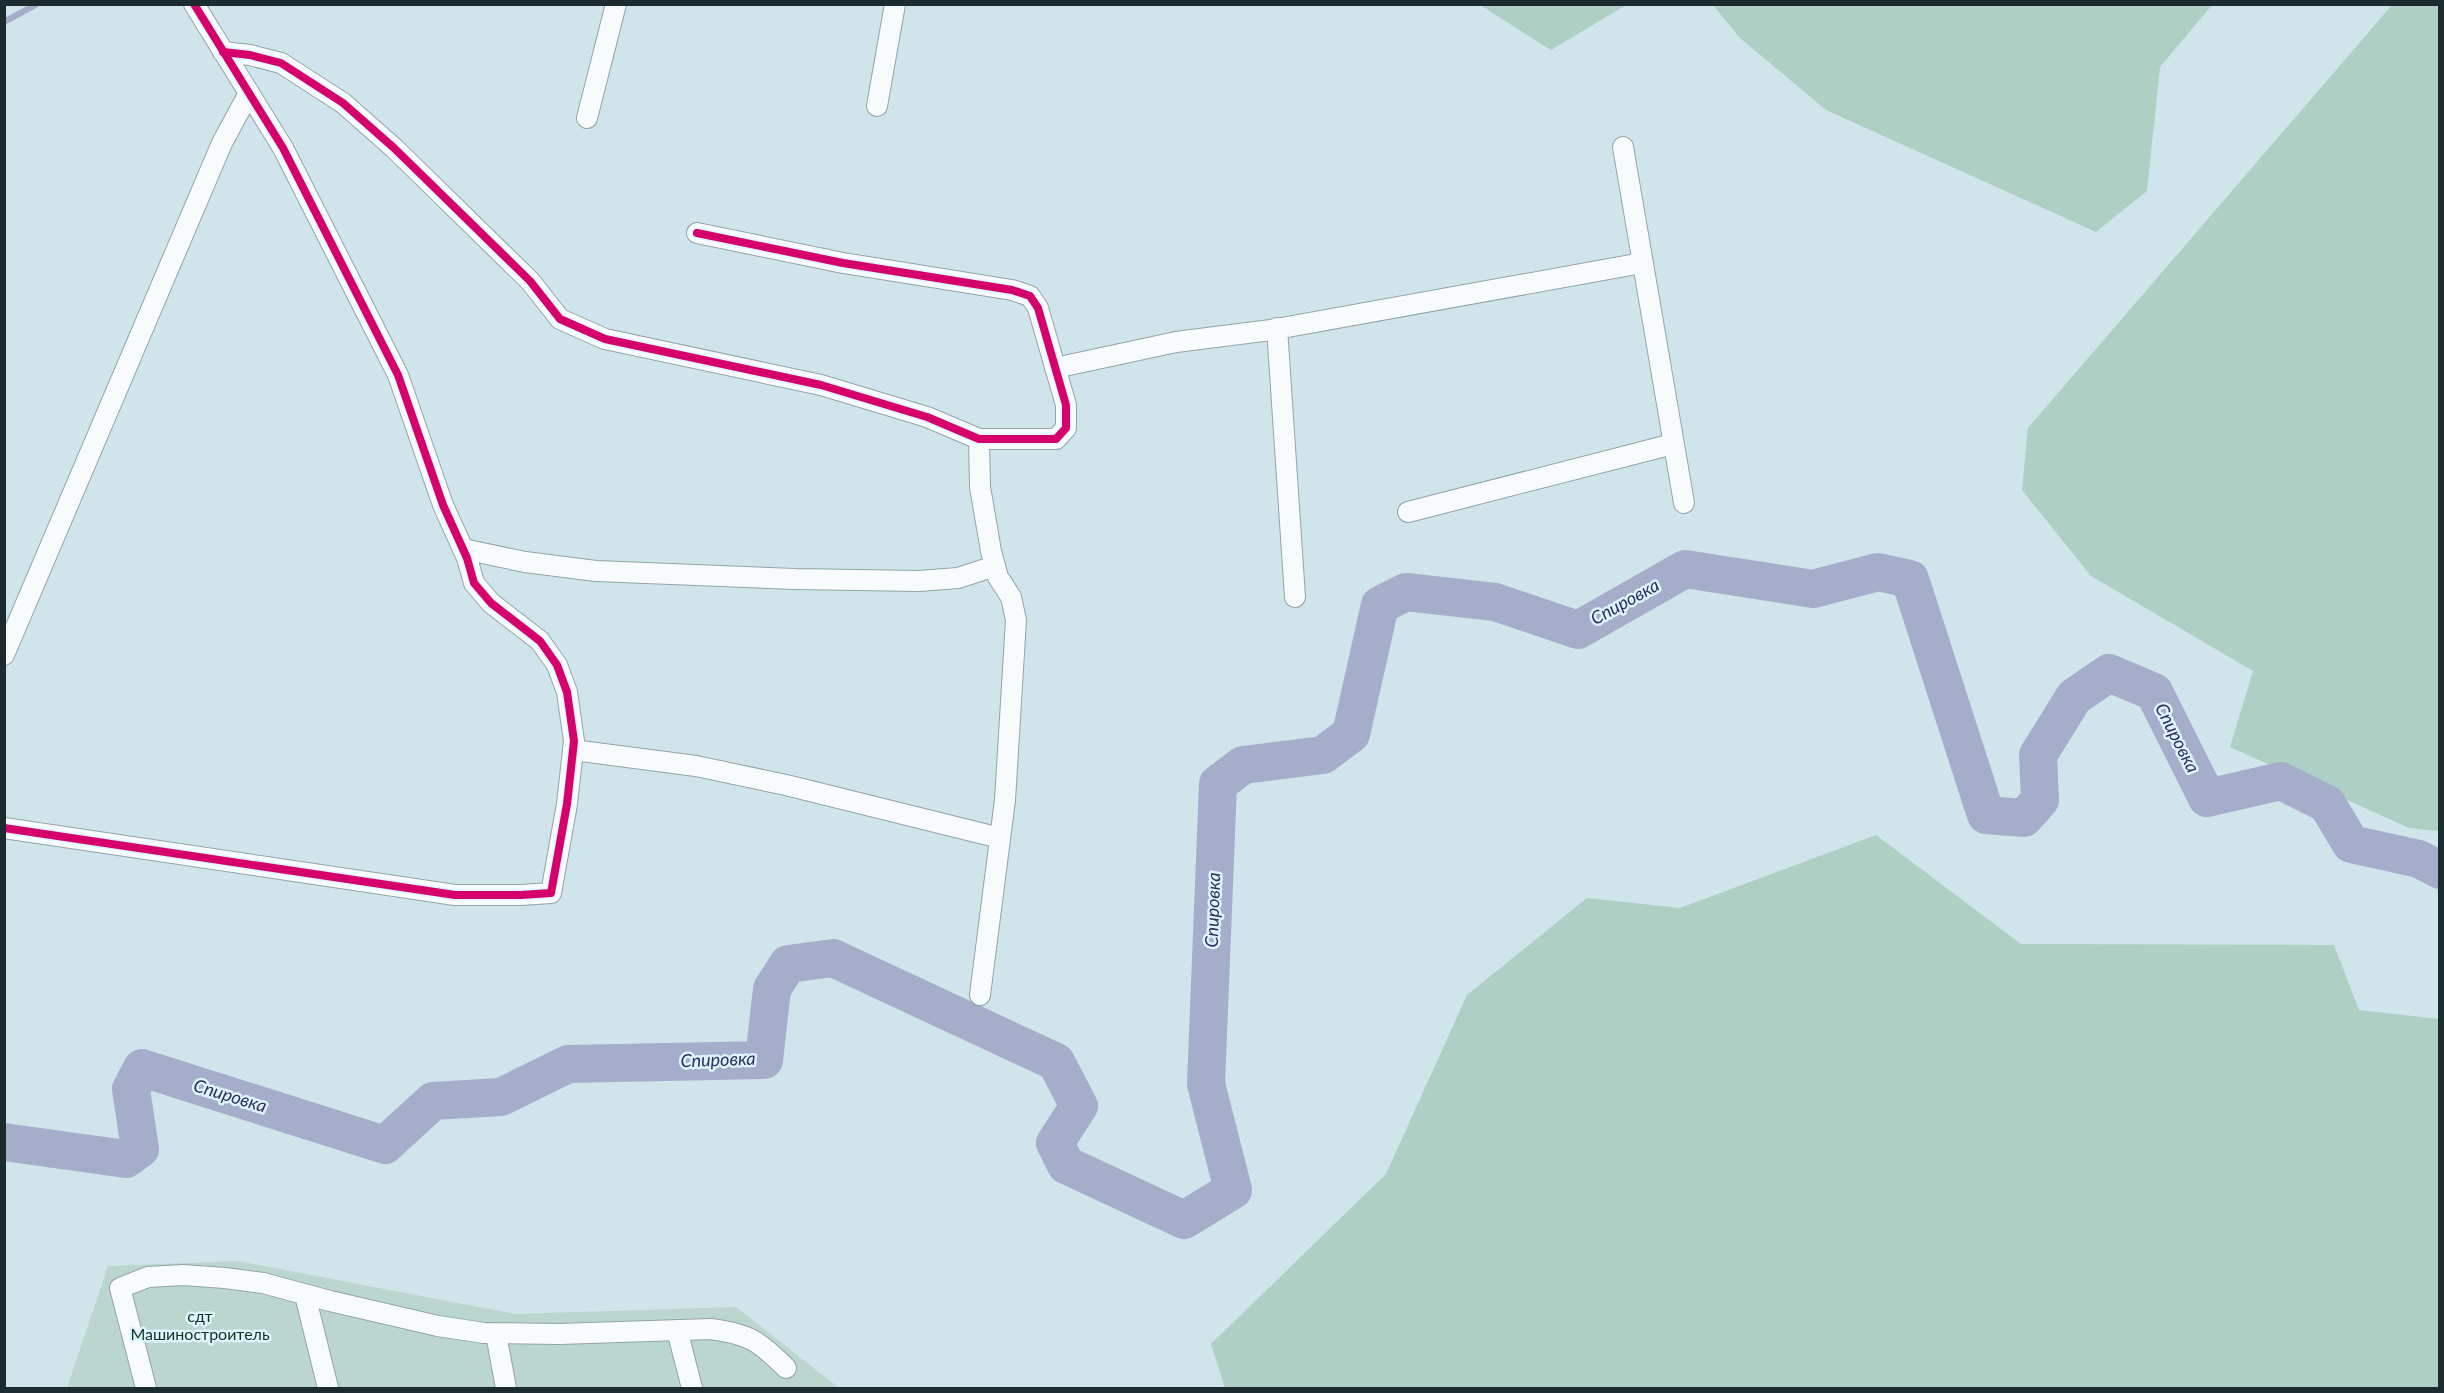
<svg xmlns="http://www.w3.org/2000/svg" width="2444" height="1393" font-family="Lato,sans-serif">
<rect width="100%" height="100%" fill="#d0e4eb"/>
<polygon fill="#bbd6ce" points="238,1261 515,1314 736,1307 839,1388 67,1388 108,1266"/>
<g fill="#aecfc4">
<polygon points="1480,5 1626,5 1551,50"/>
<polygon points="1713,5 2212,5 2160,67 2147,191 2096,232 1826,110 1740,38"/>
<polygon points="2392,5 2439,5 2439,831 2409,828 2230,747 2253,671 2091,576 2022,490 2028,428"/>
<polygon points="1876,835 2021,944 2334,945 2359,1010 2439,1019 2439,1388 1225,1388 1211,1344 1386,1174 1467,995 1587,898 1680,908"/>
</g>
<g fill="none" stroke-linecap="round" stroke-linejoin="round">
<polyline stroke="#a5adca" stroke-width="6" points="4,22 37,4"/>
<polyline stroke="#a5adca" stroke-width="38" points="4,1142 126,1159 140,1149 131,1089 142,1068 385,1145 433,1101 501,1097 568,1064 764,1060 772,989 788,964 833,958 1056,1062 1079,1106 1055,1143 1066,1165 1184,1220 1233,1190 1206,1084 1218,784 1243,765 1323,755 1351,734 1380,605 1406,592 1495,602 1578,630 1685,569 1813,589 1878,572 1910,579 1986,815 2024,818 2040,800 2038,755 2074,697 2109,673 2154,692 2207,798 2281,781 2327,804 2351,844 2419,859 2440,870"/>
<g stroke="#94a4a9" stroke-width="22">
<g id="street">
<polyline points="223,52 250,55 281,63 343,103 394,148 530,281 560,319 605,339 821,385 927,417 979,439 1056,439 1066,428 1066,405 1038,308 1030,296 1012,290 843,263 697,233"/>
<polyline points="877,106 895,4"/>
<polyline points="587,118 616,4"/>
<polyline points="1623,147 1684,503"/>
<polyline points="1277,328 1295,597"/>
<polyline points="1055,368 1176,342 1271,330 1642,263"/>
<polyline points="979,439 980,487 991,551 998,577 1011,597 1016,620 1005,800 980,995"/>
<polyline points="1408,512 1673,444"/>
<polyline points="463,549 525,562 596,571 795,579 919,581 958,578 995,566"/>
<polyline points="4,655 222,143 249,93"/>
<polyline points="573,750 696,766 786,785 1000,838"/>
<polyline points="4,828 455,895 521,895 551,893 567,804 574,741 567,692 557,665 540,641 491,603 474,583 467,558 443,505 398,375 283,148 194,4"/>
<polyline points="305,1295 328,1388"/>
<polyline points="677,1330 692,1388"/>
<polyline points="496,1334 506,1388"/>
<path d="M 146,1388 L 120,1288 L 148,1277 L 183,1275 L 225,1278 L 263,1283 L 330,1301 L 438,1326 L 484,1333 L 559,1334 L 711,1329 C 749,1334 759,1341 786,1368"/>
</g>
</g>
<use href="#street" stroke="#f8fbfc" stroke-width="20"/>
<g stroke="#def4fc" stroke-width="11">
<g id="cycleway">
<polyline points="223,52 250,55 281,63 343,103 394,148 530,281 560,319 605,339 821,385 927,417 979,439 1056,439 1066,428 1066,405 1038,308 1030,296 1012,290 843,263 697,233"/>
<polyline points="4,828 455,895 521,895 551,893 567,804 574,741 567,692 557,665 540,641 491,603 474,583 467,558 443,505 398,375 283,148 194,4"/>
</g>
</g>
<use href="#cycleway" stroke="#d6006c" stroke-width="8"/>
</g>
<g text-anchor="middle" stroke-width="5" stroke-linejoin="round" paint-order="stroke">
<g font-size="16" fill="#0f3322" stroke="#def4fc">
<text x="200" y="1322">сдт<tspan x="200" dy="18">Машиностроитель</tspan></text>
</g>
<g font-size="18" font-style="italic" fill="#2f2d60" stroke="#def4fc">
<text transform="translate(1625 602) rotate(-29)" y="6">Спировка</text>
<text transform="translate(2177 738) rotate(63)" y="6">Спировка</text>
<text transform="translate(1213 910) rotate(-88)" y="6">Спировка</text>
<text transform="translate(718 1060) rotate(-2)" y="6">Спировка</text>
<text transform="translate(230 1096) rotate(17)" y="6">Спировка</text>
</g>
</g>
<rect width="2444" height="1393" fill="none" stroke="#1c2b2f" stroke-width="12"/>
</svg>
